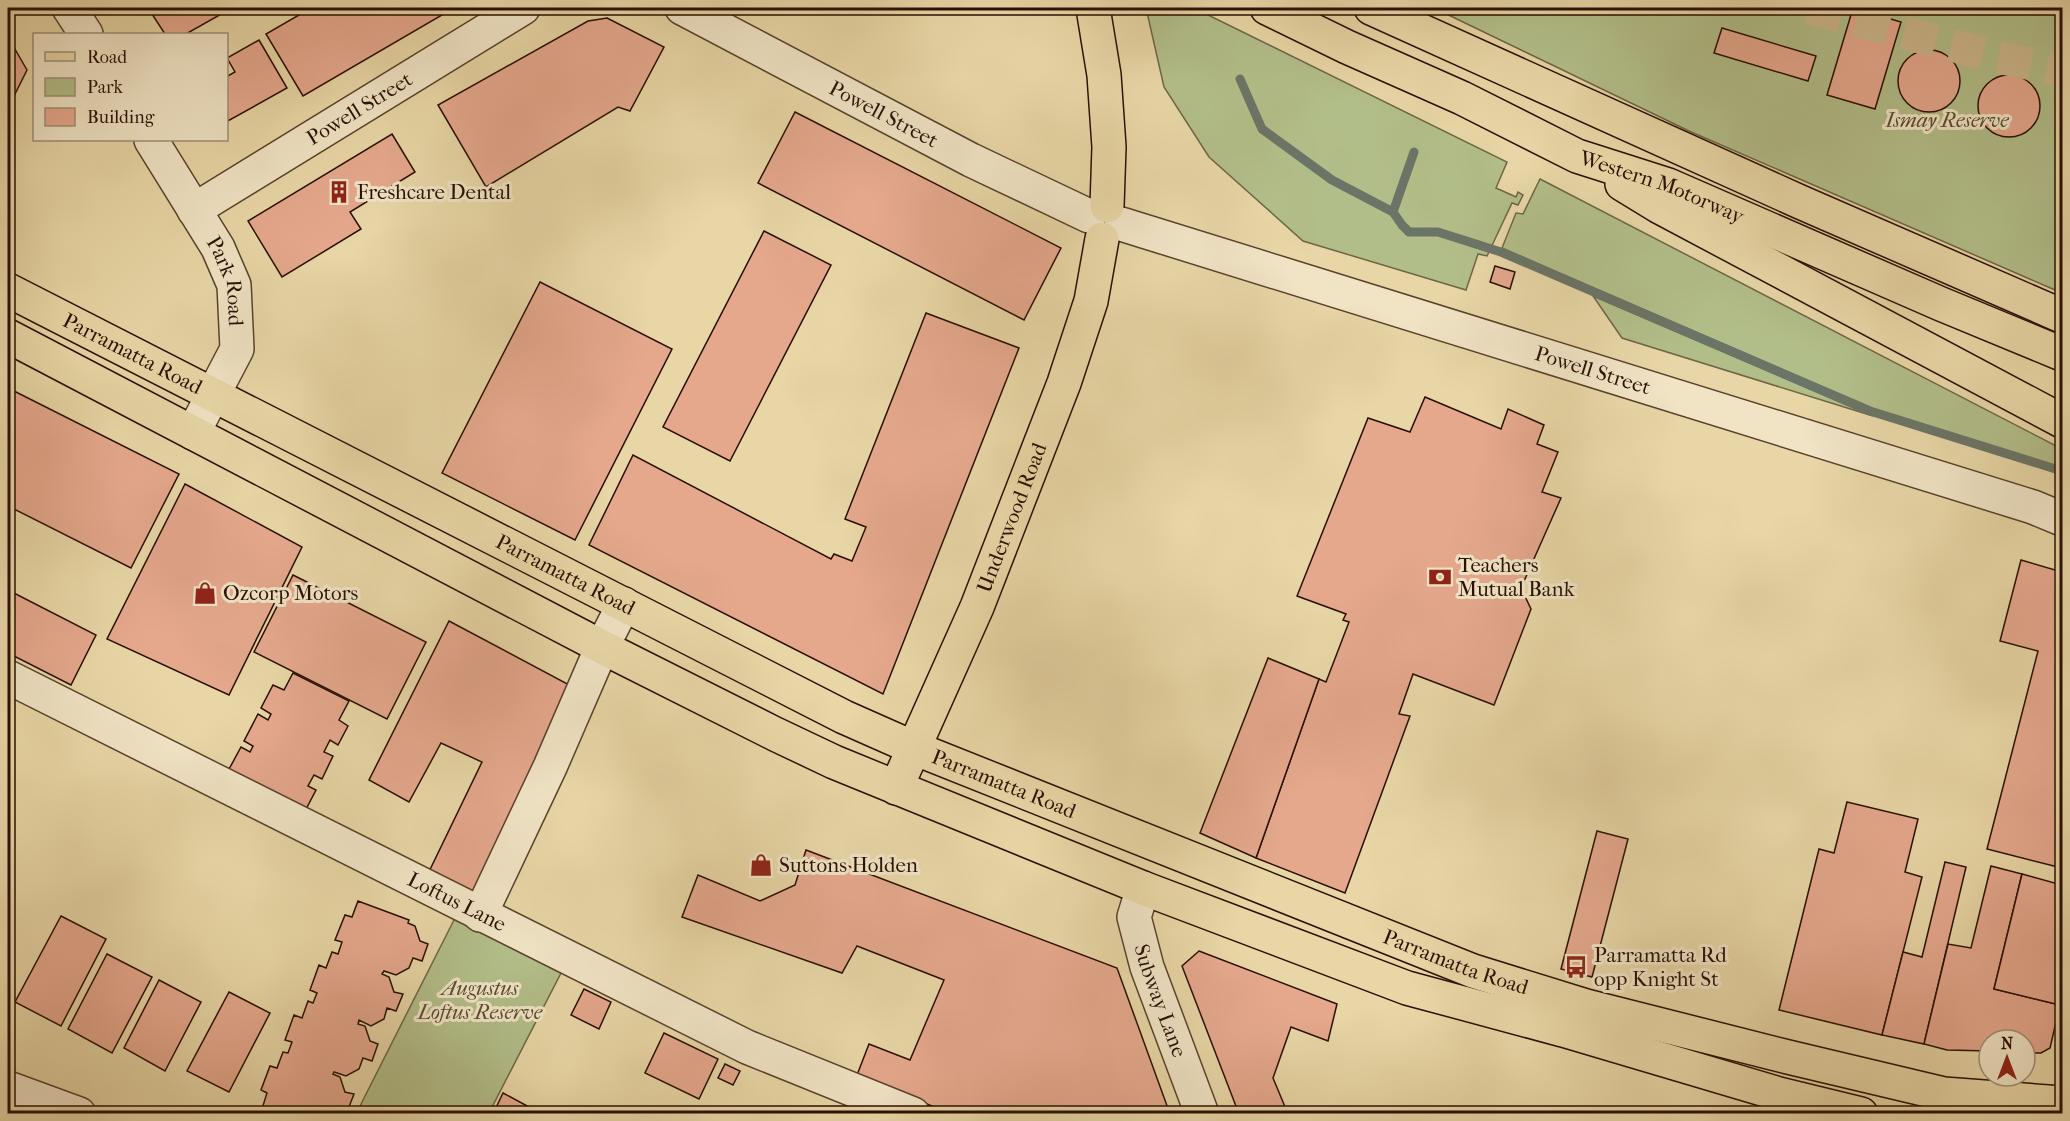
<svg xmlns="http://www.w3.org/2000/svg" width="2070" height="1121" font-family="'IM FELL French Canon',serif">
<rect width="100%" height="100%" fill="#e8d6a6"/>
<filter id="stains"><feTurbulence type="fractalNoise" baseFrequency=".00333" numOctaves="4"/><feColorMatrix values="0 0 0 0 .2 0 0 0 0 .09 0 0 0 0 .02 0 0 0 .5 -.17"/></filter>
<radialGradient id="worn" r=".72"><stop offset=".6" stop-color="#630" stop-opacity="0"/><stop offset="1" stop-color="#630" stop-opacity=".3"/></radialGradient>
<g fill="#b2be89" stroke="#6e6646" stroke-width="1.5">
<polygon points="1146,8 1194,8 1507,162 1496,188 1516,197 1518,192 1523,195 1518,205 1512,203 1487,256 1478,254 1466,290 1303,241 1209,157 1164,87"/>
<polygon points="1434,8 2062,8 2062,293 1689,131"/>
<polygon points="1540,179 2062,449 2062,468 1871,408 1502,248 1516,213 1523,214"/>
<polygon points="1593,296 1873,416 1622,338"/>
<polygon points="455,918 561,973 489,1113 356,1114"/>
</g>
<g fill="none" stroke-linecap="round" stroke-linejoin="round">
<g stroke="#6b7567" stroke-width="9">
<polyline points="1240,79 1262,129 1332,180 1393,212 1402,225 1409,232 1438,232 1501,252 1870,411 2062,471"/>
<polyline points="1393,212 1414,152"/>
</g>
</g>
<g fill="#e5a88d" stroke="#290f02" stroke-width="1.5">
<polygon points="148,8 232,8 186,34 165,34"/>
<polygon points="311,8 454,8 303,96 266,34"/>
<polygon points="1853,8 1901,22 1875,109 1827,95"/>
<polygon points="607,18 664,47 630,111 618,107 486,187 438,105 588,21"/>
<polygon points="1722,28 1816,56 1808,81 1714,53"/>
<polygon points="8,37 27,70 8,108"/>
<polygon points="259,40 287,88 226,122 226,77 235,72 227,58"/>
<circle cx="1929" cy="81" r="31"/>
<circle cx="2009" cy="106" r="31"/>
<polygon points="795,112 1061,248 1024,320 758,183"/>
<polygon points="392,134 415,172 350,212 361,229 282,277 248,221"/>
<polygon points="764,231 831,265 730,461 663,427"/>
<polygon points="1495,266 1515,272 1510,289 1490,282"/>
<polygon points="540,282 672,349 575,540 442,473"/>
<polygon points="926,313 1019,348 883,694 589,545 633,455 831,559 834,554 852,561 866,527 845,519"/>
<polygon points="8,388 179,474 131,568 8,506"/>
<polygon points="1425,397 1501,429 1508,409 1544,425 1537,444 1558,452 1542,492 1561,498 1521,588 1531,609 1494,705 1413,674 1399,714 1410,716 1345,893 1256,858 1319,679 1326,682 1349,622 1343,620 1346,614 1297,596 1368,418 1410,432"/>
<polygon points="185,484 302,547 229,695 107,639"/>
<polygon points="2021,560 2062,572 2062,868 1987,849 2038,651 2000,641"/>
<polygon points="293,575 426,642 387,719 254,652"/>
<polygon points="8,590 96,635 71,685 8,653"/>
<polygon points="449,621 575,688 467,903 425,880 482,762 441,743 409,802 369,780"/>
<polygon points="1268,658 1319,679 1256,858 1200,833"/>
<polygon points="293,673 349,701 339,720 348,726 338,745 330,740 324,752 333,756 322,779 314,775 308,786 316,790 305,811 228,771 241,747 250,752 253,746 244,741 258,714 268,720 271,714 261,708 273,685 284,690"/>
<polygon points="1847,802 1918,819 1905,872 1922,877 1882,1035 1779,1010 1819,849 1834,853"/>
<polygon points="1597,831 1628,839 1592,977 1561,969"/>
<polygon points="806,850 1117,968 1170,1114 951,1114 857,1075 869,1044 910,1060 944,980 857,946 842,973 682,917 698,875 760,901 795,885"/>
<polygon points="1945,862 1966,867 1924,1044 1882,1035 1903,952 1922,957"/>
<polygon points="1991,866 2022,874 1994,989 2060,1005 2050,1048 2041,1053 2025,1053 2025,1040 1989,1040 1989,1051 1947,1050 1924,1044 1948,944 1971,948"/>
<polygon points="2022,874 2062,885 2062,992 2060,1005 1994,989"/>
<polygon points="358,901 409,920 408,923 415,926 420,941 428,944 422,961 413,958 409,968 396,975 384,971 382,974 389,977 394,992 403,994 396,1011 387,1008 384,1019 371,1026 359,1020 358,1024 365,1026 370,1041 378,1044 372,1061 363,1058 359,1069 346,1076 334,1072 333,1074 340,1077 345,1092 354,1094 347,1112 338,1108 337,1114 266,1114 261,1112 267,1093 261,1090 270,1066 277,1068 283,1052 288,1053 292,1042 285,1040 294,1015 302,1018 308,1001 313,1003 317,993 310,990 319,965 326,968 332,952 338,954 342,942 335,940 345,915 352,917"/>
<polygon points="61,916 106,939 61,1026 15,1002"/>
<polygon points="1199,951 1337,1004 1328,1041 1291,1027 1273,1078 1288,1114 1239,1114 1182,966"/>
<polygon points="107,954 152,977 112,1053 68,1029"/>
<polygon points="159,980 201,1002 165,1071 124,1048"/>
<polygon points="584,989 611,1002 599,1029 571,1015"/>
<polygon points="229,992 270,1013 229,1092 187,1071"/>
<polygon points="664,1033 718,1059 699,1099 645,1073"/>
<polygon points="725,1064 740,1071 733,1085 718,1078"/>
<polygon points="503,1093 542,1114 493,1114"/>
</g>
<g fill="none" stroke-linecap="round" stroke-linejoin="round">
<polyline stroke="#cbb88d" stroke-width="33" stroke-dasharray="33 16" stroke-linecap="butt" points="1809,8 1997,57 2062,70"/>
<g stroke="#59412b" stroke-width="36">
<g id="minor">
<polyline points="69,8 86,34"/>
<path id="s1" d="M 682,8 L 971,160 L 1089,216"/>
<path id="s2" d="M 151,140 L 218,248 L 234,285 L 237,349 L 193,433"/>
<path id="s3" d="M 194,210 L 523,8"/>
<path id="s4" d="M 1121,224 L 2033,507 L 2062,519"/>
<path id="s5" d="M 8,677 L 747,1047 L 913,1114"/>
<path id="s6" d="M 1143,888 L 1134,917 L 1147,967 L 1202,1114"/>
<polyline points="480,915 550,767 602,647 624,604"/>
<polyline points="8,1088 79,1114"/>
</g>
</g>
<g stroke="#290f02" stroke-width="36">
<g id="major">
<polyline points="1093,8 1104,75 1109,147 1107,206"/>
<path id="s7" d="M 896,788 L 977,607 L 1064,383 L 1091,301 L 1102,239"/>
</g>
</g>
<g stroke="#290f02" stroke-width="36">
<g id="highway">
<path id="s8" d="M 1267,8 L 1347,47 L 1462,98 L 1577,156 L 1668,185 L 1941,304 L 2062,354"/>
<polyline points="1371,8 1798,201 2062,316"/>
<polyline points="1622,184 1658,206 2062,421"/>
<path id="s9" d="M 8,290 L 844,717 L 914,748 L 1473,971 L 1586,1006 L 1788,1057 L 1944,1094 L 2062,1103"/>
<polyline points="8,336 602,647 775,734 834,762 1143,888 1407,988 1563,1030 1779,1094 1861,1114"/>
</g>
</g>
<use href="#minor" stroke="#f0e4c5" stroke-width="33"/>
<use href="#major" stroke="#e8d6a6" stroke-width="33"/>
<use href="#highway" stroke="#e8d6a6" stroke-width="33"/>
</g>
<defs>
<g id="building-bare" transform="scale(1.8)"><path d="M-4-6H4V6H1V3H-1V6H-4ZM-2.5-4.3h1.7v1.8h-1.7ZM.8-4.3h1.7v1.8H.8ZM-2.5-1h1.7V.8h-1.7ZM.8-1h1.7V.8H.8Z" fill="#8f2418" stroke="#f0e4c5" stroke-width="2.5" paint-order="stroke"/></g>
<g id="bank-bare" transform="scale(1.8)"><path d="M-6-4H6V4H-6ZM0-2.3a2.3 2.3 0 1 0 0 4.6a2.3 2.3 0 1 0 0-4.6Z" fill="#8f2418" stroke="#f0e4c5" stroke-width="2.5" paint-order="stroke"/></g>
<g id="shop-bare" transform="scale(1.8)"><path d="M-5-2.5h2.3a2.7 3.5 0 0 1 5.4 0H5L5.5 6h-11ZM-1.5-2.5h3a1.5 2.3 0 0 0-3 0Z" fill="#8f2418" stroke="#f0e4c5" stroke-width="2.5" paint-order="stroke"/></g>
<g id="bus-bare" transform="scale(1.8)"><path d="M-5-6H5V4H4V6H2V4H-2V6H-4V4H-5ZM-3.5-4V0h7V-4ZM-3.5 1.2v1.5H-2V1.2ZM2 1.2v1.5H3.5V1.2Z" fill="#8f2418" stroke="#f0e4c5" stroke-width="2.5" paint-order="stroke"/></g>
</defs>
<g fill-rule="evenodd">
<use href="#building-bare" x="339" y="192"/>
<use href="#bank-bare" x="1440" y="577"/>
<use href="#shop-bare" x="205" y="593"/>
<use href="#shop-bare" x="761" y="865"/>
<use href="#bus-bare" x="1576" y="967"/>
</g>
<g text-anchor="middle" stroke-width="6" stroke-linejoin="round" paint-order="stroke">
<g font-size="21" fill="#290f02" stroke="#f0e4c5">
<text dy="7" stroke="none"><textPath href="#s3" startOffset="194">Powell Street</textPath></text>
<text dy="7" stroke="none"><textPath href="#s1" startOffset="228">Powell Street</textPath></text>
<text dy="7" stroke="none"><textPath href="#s8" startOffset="434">Western Motorway</textPath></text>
<text dy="7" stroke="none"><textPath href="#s2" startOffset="162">Park Road</textPath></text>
<text dy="7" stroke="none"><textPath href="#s9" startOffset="140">Parramatta Road</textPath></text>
<text dy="7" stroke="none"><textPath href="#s4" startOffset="494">Powell Street</textPath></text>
<text dy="7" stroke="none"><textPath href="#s7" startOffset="294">Underwood Road</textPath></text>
<text dy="7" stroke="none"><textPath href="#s9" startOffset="626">Parramatta Road</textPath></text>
<text dy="7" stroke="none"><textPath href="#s9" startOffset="1112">Parramatta Road</textPath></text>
<text dy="7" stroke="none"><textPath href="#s5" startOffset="502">Loftus Lane</textPath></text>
<text dy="7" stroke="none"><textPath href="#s9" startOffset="1598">Parramatta Road</textPath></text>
<text dy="7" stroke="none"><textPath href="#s6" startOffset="118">Subway Lane</textPath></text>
</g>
<g font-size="21" font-style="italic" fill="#594c31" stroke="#f0e4c5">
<text x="1947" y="127">Ismay Reserve</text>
<text x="480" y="995">Augustus<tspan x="480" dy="24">Loftus Reserve</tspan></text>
</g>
<g font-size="21" fill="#290f02" stroke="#f0e4c5" text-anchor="start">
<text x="357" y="199">Freshcare Dental</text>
<text x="1458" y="572">Teachers<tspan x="1458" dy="24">Mutual Bank</tspan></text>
<text x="223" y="600">Ozcorp Motors</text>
<text x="779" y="872">Suttons Holden</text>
<text x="1594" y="962">Parramatta Rd<tspan x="1594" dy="24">opp Knight St</tspan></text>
</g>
</g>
<rect width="2070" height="1121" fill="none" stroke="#e8d6a6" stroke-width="30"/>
<rect x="9" y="9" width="2052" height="1103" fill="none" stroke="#290f02" stroke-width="3"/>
<rect x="15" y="15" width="2040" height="1091" fill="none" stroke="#290f02" stroke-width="1.5"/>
<rect x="33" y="33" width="195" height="108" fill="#f0e4c5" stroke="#a08f77" stroke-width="1.5"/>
<rect x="45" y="52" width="30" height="9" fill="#e8d6a6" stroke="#a08f77" stroke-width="1.5"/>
<text x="87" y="63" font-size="18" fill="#290f02">Road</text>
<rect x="45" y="78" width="30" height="18" fill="#b2be89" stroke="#a08f77" stroke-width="1.5"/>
<text x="87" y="93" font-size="18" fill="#290f02">Park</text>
<rect x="45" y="108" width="30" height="18" fill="#e5a88d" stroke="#a08f77" stroke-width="1.5"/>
<text x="87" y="123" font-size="18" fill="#290f02">Building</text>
<g transform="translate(2007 1058)"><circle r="28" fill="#f0e4c5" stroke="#a08f77" stroke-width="1.5"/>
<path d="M0-4.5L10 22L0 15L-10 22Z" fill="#8f2418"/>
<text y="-9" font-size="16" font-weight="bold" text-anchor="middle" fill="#290f02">N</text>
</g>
<rect width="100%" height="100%" filter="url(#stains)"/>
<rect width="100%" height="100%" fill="url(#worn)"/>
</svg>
